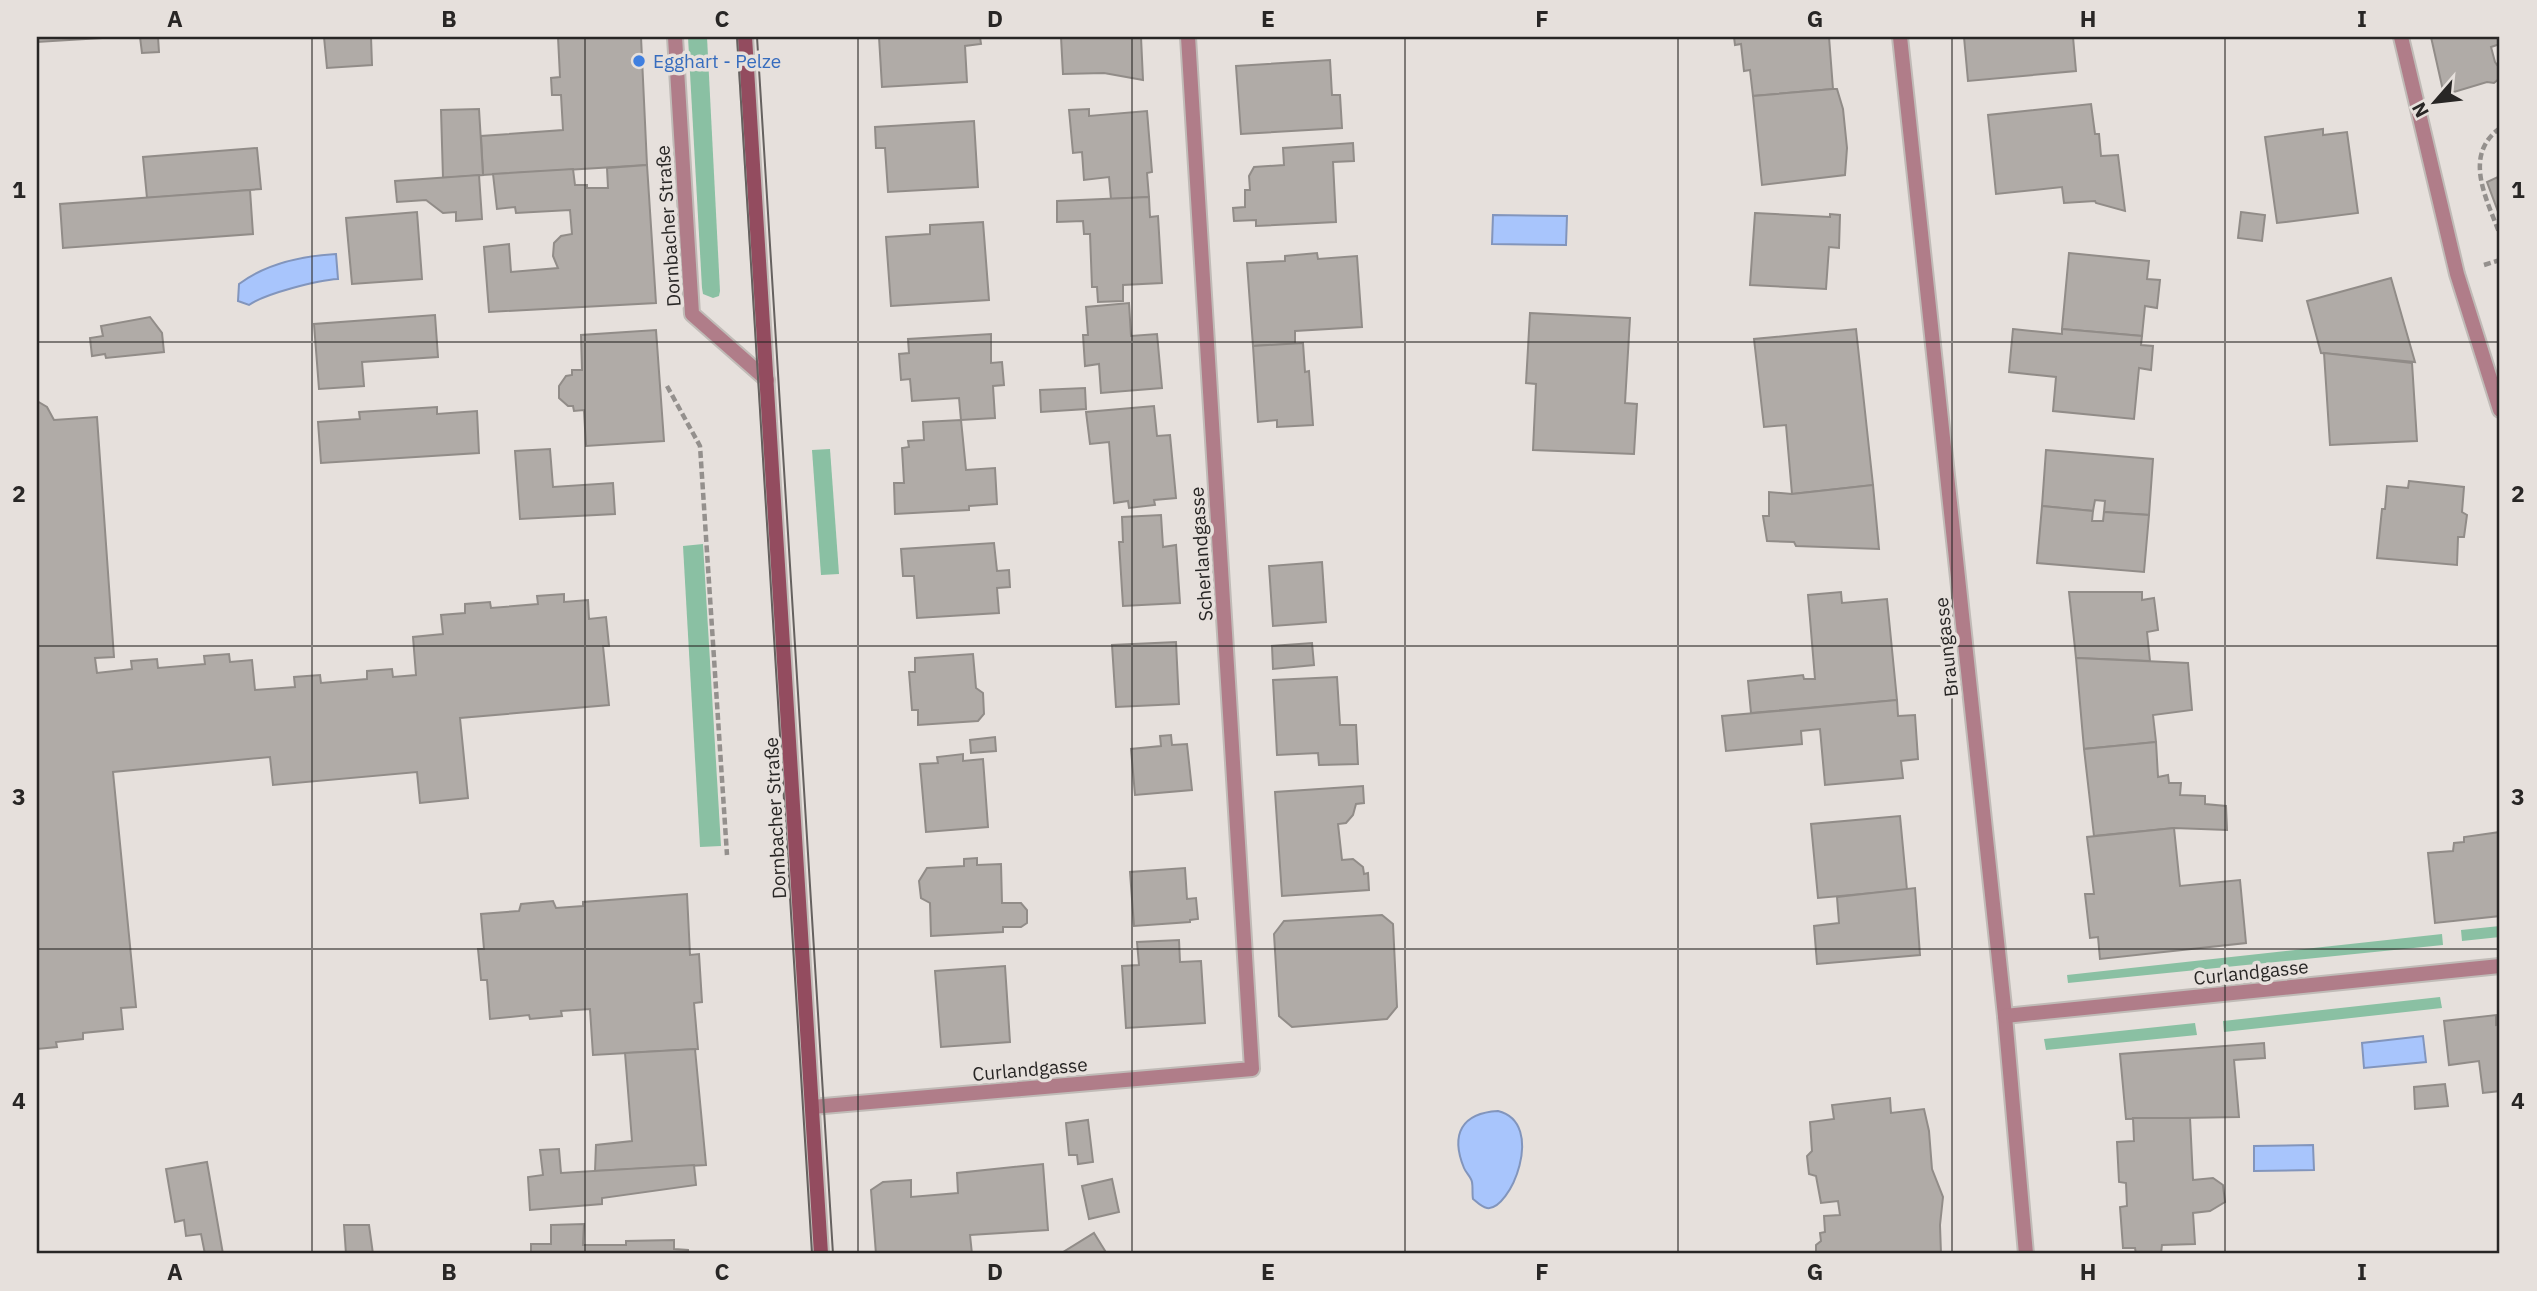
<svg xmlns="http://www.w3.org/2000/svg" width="2537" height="1291" font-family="'IBM Plex Sans',sans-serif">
<rect width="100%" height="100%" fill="#e6e0dc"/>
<g fill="#8ac0a3">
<polygon points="688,37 707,37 720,291 719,296 713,298 703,294 702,288"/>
<polygon points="830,449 839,574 821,575 812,450"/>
<polygon points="703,544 721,846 700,847 683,546"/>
<polygon points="2500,926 2500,937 2462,941 2461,930"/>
<polygon points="2442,934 2443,945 2068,983 2067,975"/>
<polygon points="2440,997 2442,1008 2224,1032 2223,1021"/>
<polygon points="2195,1023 2197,1035 2046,1050 2044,1039"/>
</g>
<g fill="#a8c5fc" stroke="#8295bc" stroke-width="2">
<polygon points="1493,215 1567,216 1566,245 1492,244"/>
<path d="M 336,254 L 338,279 C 318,280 264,294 249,305 L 238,301 L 239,284 C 267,263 301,256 336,254 Z"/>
<polygon points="2423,1036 2426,1062 2364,1068 2362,1043"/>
<path d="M 1498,1111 C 1547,1123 1510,1212 1487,1208 C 1481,1207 1477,1202 1473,1199 C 1472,1194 1473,1187 1472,1182 C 1471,1177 1466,1173 1464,1168 C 1450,1134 1462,1113 1498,1111 Z"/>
<polygon points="2313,1145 2314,1170 2254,1171 2254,1146"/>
</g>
<g fill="#b0aba7" stroke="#918c88" stroke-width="2">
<polygon points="37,37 119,37 37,42"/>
<polygon points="140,37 158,37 159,52 142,53"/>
<polygon points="324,37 371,37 372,65 327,68"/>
<polygon points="558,37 641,37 647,165 483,175 481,136 563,130 561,95 552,95 551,78 560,77"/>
<polygon points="879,37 980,37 981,44 965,46 967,82 882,87"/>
<polygon points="1061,37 1141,37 1143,80 1104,73 1063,74"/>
<polygon points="1734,37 1829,37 1833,89 1753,96 1750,70 1744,71 1741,44 1735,45"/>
<polygon points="1964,37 2073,37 2076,71 1968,81"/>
<polygon points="2431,37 2500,37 2500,44 2491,47 2495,62 2500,69 2500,78 2494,83 2487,82 2444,95"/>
<polygon points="1330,60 1332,95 1340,95 1342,128 1241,134 1236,66"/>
<polygon points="1833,89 1837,89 1843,109 1847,148 1845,175 1762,185 1753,96"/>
<polygon points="2091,104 2095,134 2099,134 2101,156 2118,155 2125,211 2096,203 2095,201 2064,203 2062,187 1996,194 1988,115"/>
<polygon points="479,109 483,175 443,178 441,110"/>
<polygon points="1089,109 1089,116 1147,111 1152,172 1147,173 1149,197 1111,199 1109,177 1084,180 1082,152 1073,153 1069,110"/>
<polygon points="974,121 978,187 888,192 885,148 876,148 875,127"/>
<polygon points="2323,129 2323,135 2347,132 2358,213 2277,223 2265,137"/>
<polygon points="1353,143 1354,161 1333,162 1336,222 1256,226 1256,220 1234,221 1233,208 1245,207 1245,190 1250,190 1249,176 1254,167 1284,165 1283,148"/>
<polygon points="257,148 261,189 147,198 143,157"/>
<polygon points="647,165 656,303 489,312 484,247 509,244 511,272 558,268 553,256 554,243 561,236 572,234 570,210 516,213 515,207 497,209 493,174 573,169 575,185 587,185 587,188 608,188 607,168"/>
<polygon points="479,175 482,219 456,221 456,212 443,213 426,200 397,202 395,181"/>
<polygon points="2500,176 2500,217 2487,182"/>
<polygon points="250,190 253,234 63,248 60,204"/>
<polygon points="1149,197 1150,217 1158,216 1162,283 1123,285 1123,301 1098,302 1097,287 1092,287 1090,234 1084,234 1083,221 1057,222 1057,201"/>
<polygon points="417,212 422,279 352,284 346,218"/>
<polygon points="2241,212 2265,215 2262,241 2238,238"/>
<polygon points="1755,213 1830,217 1830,214 1840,215 1839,248 1829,247 1826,289 1750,285"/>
<polygon points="983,222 989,300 891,306 886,237 930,234 930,225"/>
<polygon points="1317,253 1318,259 1357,256 1362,327 1295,331 1295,344 1253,346 1247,263 1285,261 1285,256"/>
<polygon points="2069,253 2149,261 2147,279 2160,280 2157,308 2145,306 2142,336 2062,329"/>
<polygon points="2391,278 2415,362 2321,353 2307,301"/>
<polygon points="1129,303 1131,336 1157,334 1162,388 1101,393 1099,364 1085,366 1083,335 1088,335 1086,307"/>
<polygon points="1530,313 1630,318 1625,403 1637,404 1634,454 1533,450 1536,384 1526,383"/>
<polygon points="435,315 438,357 362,362 364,386 319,389 314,324"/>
<polygon points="150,317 162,333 164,352 106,358 105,354 92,356 90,338 103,336 101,326"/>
<polygon points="1856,329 1873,485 1792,494 1786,425 1764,427 1754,339"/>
<polygon points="2013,329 2062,334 2062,329 2142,336 2141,345 2153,346 2151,370 2139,368 2134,419 2053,411 2056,377 2009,372"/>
<polygon points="656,330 664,441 586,446 584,410 574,411 573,406 568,406 559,398 559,386 566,376 572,375 572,370 582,370 581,335"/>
<polygon points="991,334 991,363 1002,362 1004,385 993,386 995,418 961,420 959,398 912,401 910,379 901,380 899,354 909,353 908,339"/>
<polygon points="1303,343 1305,372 1309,371 1313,425 1277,427 1277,420 1258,422 1253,346"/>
<polygon points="2324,353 2412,363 2417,441 2330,445"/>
<polygon points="1085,388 1086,409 1041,412 1040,390"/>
<polygon points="37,401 47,407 54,420 97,417 114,657 95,658 97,673 132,669 131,661 157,659 158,668 205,664 204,656 229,654 230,662 252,660 255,690 295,687 294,677 320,675 321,683 367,679 367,671 392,669 393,677 416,675 413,637 443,634 441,615 465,613 465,604 490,602 491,608 538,604 537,596 564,594 564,602 588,600 589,619 606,617 609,646 603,646 609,705 460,718 468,798 420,803 417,772 273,785 270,757 113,772 136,1007 121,1008 123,1029 83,1033 83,1039 56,1042 57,1047 37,1049"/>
<polygon points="1154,406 1157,436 1170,435 1176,498 1154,500 1155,505 1129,508 1128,501 1114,503 1109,442 1090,444 1086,412"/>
<polygon points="437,407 437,414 477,411 479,453 321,463 318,422 360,419 359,412"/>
<polygon points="961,420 966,470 995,468 997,504 969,506 969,510 895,514 894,483 904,483 902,448 909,447 908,441 924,440 923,422"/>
<polygon points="550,449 553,487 613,483 615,514 520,519 515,451"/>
<polygon points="2046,450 2153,459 2149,515 2104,512 2105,501 2095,500 2093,511 2042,506"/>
<polygon points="2409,481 2464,487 2462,512 2467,515 2464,537 2458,537 2457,565 2377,558 2382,509 2385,509 2387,486 2408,488"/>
<polygon points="1873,485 1879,549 1796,546 1794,542 1767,541 1763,516 1769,516 1769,492 1792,494"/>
<polygon points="2042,506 2093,511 2092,521 2103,521 2104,512 2149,515 2144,572 2037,563"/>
<polygon points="1161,515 1163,547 1176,545 1180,603 1123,606 1119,542 1123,542 1122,517"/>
<polygon points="994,543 997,571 1009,570 1010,587 997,588 999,613 917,618 914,576 903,576 901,549"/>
<polygon points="1322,562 1326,622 1273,626 1269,566"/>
<polygon points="1841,592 1842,603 1887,599 1897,700 1751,713 1748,681 1803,675 1804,679 1815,679 1808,595"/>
<polygon points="2069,592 2142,592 2142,600 2154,598 2158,630 2147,632 2150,661 2076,658"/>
<polygon points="1176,642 1179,704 1116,707 1112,645"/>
<polygon points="1312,643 1314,665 1273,669 1272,646"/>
<polygon points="973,654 976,688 983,693 984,714 978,721 918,725 918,710 912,710 909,672 915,672 915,658"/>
<polygon points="2076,658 2188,663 2192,710 2153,715 2156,742 2084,749"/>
<polygon points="1337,677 1340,725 1356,725 1358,764 1319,765 1318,753 1277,755 1273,680"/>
<polygon points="1897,700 1898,716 1915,715 1918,759 1901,761 1903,778 1825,785 1820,729 1801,731 1802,744 1726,751 1722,716"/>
<polygon points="1171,735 1172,745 1187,744 1192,790 1135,795 1131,749 1161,746 1160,736"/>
<polygon points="995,737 996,751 971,753 970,740"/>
<polygon points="2156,742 2158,777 2168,775 2169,783 2181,783 2180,795 2205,796 2205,804 2226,806 2227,830 2174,828 2094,836 2084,749"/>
<polygon points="963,754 963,761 983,759 988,827 926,832 920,764 938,763 937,757"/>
<polygon points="1363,786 1364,803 1356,804 1353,815 1346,823 1338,824 1342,860 1353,859 1363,867 1364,874 1368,873 1369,890 1282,896 1275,792"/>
<polygon points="1900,816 1907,890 1818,898 1811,824"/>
<polygon points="2174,828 2180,886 2240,880 2246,943 2100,959 2098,937 2090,938 2085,894 2094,894 2087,837"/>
<polygon points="2500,832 2500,916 2435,923 2428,853 2453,851 2454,843 2464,842 2464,837"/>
<polygon points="977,858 977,865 1001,864 1002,903 1021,903 1027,910 1027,923 1021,927 1003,927 1003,932 931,936 930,903 921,898 919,881 927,868 964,866 964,859"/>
<polygon points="1185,868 1187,899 1196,898 1198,919 1190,920 1190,922 1134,926 1130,872"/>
<polygon points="1915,888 1920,955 1817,964 1814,926 1839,923 1837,897"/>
<polygon points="687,894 690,955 699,954 702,1002 694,1003 698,1049 593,1055 590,1009 561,1011 562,1016 530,1019 529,1015 490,1019 487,980 481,980 478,949 484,949 481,914 519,911 521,904 553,901 556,908 583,906 583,902"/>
<polygon points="1382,915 1393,924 1397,1007 1387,1019 1292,1027 1279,1016 1274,934 1284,921"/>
<polygon points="1179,940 1180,962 1201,961 1205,1023 1126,1028 1122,966 1139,965 1137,942"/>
<polygon points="1005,966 1010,1042 941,1047 935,971"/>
<polygon points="2496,1015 2496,1025 2500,1024 2500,1091 2483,1093 2479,1061 2449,1065 2444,1021"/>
<polygon points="2264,1043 2265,1058 2234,1060 2239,1117 2126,1119 2120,1054"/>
<polygon points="695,1049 706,1165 595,1171 596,1145 632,1141 625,1053"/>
<polygon points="2445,1084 2448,1106 2415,1109 2414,1087"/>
<polygon points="1890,1098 1891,1113 1924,1109 1929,1131 1932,1169 1943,1197 1940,1225 1941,1254 1816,1254 1816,1245 1821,1241 1820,1233 1825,1232 1824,1216 1840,1215 1838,1201 1821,1203 1816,1176 1809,1174 1807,1156 1812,1151 1810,1122 1834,1119 1832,1105"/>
<polygon points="2133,1118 2190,1118 2193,1180 2213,1178 2223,1185 2225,1202 2210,1211 2193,1213 2195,1244 2162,1245 2161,1254 2136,1254 2135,1248 2123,1248 2120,1207 2127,1206 2126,1183 2119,1182 2117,1142 2134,1141"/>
<polygon points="1088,1120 1093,1162 1078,1164 1077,1155 1069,1155 1066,1123"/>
<polygon points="559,1149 561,1173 694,1165 696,1185 602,1198 602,1204 530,1210 528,1177 543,1175 540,1150"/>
<polygon points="207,1162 223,1254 205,1254 201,1234 186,1236 184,1220 175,1222 166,1169"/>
<polygon points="1043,1164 1048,1230 970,1235 972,1254 876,1254 871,1190 883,1182 911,1180 911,1197 958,1193 957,1173"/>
<polygon points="1112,1179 1119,1212 1089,1219 1082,1186"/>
<polygon points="584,1224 583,1245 626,1245 626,1241 674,1240 674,1249 688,1250 688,1254 531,1254 531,1244 551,1244 551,1225"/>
<polygon points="344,1225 369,1225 373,1254 346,1254"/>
<polygon points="1094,1233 1107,1254 1060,1254"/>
</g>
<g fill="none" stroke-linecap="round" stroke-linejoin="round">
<g stroke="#c0bbb7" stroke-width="18">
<polyline id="lane" points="675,37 692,314 767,380"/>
</g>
<g stroke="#c0bbb7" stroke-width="18">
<g id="street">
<polyline points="1900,37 2005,1016 2026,1254"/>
<polyline points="2401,37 2457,274 2500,410"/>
<polyline points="2005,1016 2500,966"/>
<polyline points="812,1107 1252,1069 1188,37"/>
</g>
</g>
<g stroke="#c0bbb7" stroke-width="18">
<polyline id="secondary" points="745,37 821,1254"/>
</g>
<g stroke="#94908d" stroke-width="4.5" stroke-dasharray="7 3.5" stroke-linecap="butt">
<path d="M 2500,128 C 2462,156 2487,199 2500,235"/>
<polyline points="2484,265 2500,260"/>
<polyline points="667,386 700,446 727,855"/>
</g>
<use href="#lane" stroke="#b07d89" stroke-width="14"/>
<use href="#street" stroke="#b07d89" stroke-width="14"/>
<use href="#secondary" stroke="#934c5f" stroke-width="14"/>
<g stroke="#65615f" stroke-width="2">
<polyline points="737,37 812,1254"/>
<polyline points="757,37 833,1254"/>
</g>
</g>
<path fill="none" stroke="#282625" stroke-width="2" stroke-opacity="0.55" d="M 312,37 L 312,1254M 585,37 L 585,1254M 858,37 L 858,1254M 1132,37 L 1132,1254M 1405,37 L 1405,1254M 1678,37 L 1678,1254M 1952,37 L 1952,1254M 2225,37 L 2225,1254M 37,342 L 2500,342M 37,646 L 2500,646M 37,949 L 2500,949"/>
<circle fill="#3f7fe0" stroke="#e6e0dc" stroke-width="2.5" cx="639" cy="61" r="7"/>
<g text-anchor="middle" stroke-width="7" stroke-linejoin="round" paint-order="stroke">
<g font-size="19" fill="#366cbe" stroke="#e6e0dc" text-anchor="start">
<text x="653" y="68">Egghart - Pelze</text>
</g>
<g font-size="19" fill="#282625" stroke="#e6e0dc">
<text transform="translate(668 226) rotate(-94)" y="7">Dornbacher Straße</text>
<text transform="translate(1201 554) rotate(-94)" y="7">Scherlandgasse</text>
<text transform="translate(1946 647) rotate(-96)" y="7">Braungasse</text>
<text transform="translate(775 818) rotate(-93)" y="7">Dornbacher Straße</text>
<text transform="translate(2251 972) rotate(-6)" y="7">Curlandgasse</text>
<text transform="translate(1030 1069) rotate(-5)" y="7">Curlandgasse</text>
</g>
</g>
<rect width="2537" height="1291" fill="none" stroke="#e6e0dc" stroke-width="77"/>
<g transform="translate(2435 102) rotate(242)" stroke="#e6e0dc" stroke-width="5" paint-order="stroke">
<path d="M0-5L12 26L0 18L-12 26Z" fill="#282625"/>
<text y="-10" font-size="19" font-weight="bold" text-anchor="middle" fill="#282625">N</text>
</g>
<rect x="38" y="38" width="2460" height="1214" fill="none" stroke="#282625" stroke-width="2.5"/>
<g font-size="23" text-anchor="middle" font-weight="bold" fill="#282625">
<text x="175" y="27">A</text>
<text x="449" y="27">B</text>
<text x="722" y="27">C</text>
<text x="995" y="27">D</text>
<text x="1268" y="27">E</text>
<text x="1542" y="27">F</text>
<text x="1815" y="27">G</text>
<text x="2088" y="27">H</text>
<text x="2362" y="27">I</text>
<text x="19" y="198">1</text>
<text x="2518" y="198">1</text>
<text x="19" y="502">2</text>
<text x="2518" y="502">2</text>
<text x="19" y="805">3</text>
<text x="2518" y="805">3</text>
<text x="19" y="1109">4</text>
<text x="2518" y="1109">4</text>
<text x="175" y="1280">A</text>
<text x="449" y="1280">B</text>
<text x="722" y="1280">C</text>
<text x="995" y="1280">D</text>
<text x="1268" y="1280">E</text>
<text x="1542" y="1280">F</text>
<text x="1815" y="1280">G</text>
<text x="2088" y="1280">H</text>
<text x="2362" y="1280">I</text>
</g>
</svg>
